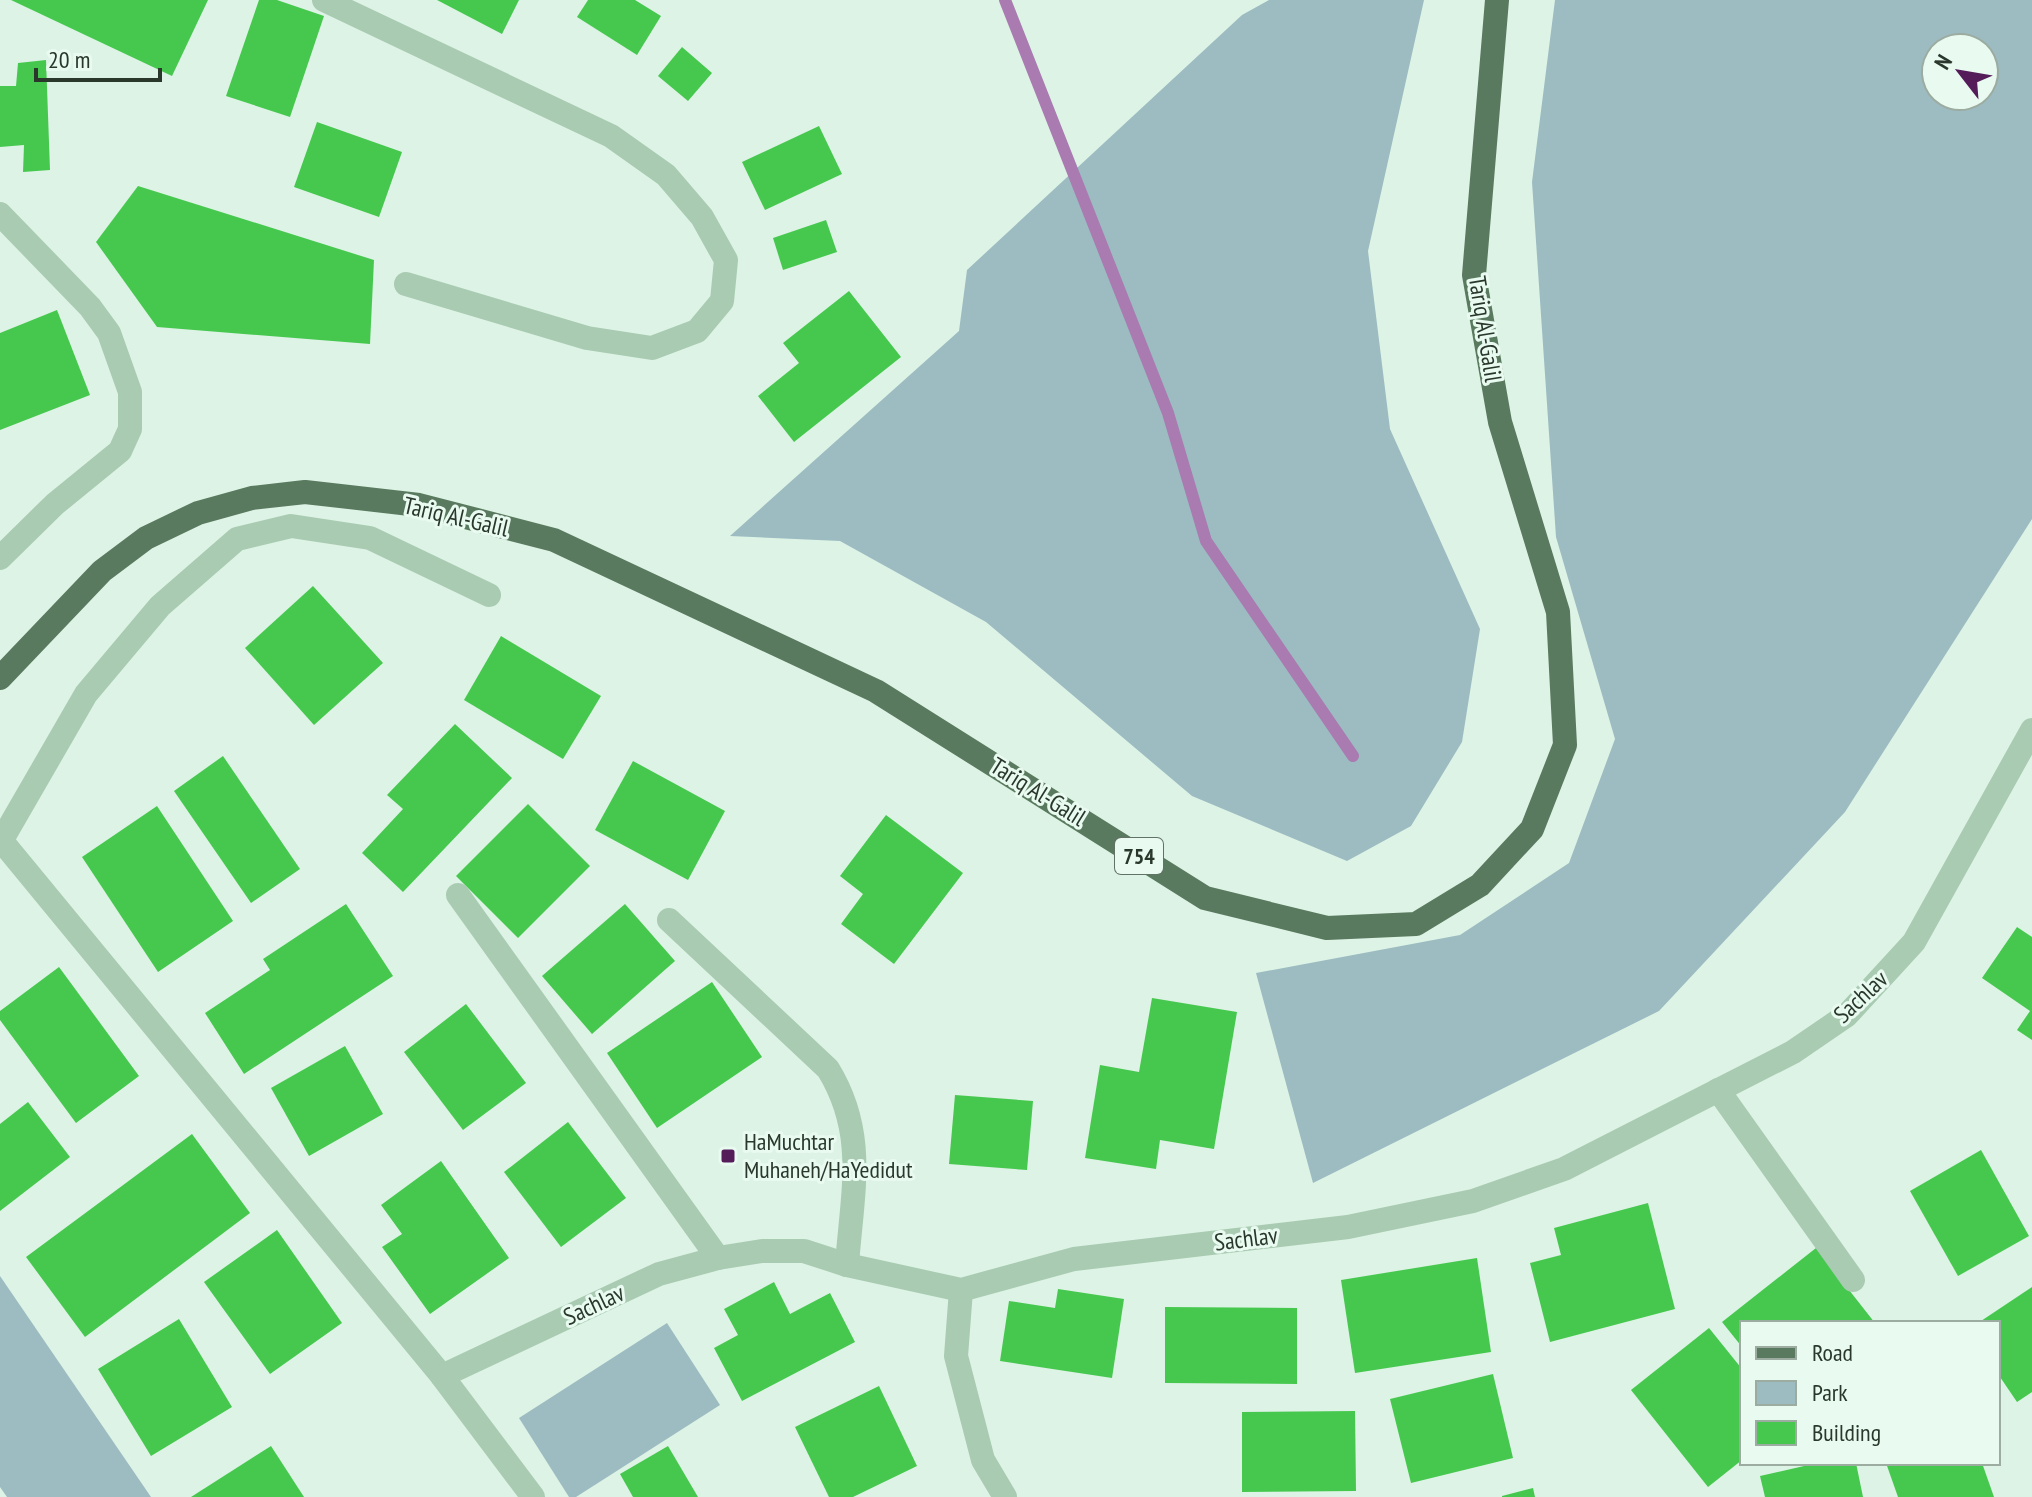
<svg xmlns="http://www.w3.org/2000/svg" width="2032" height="1497" font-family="'PT Sans Narrow',sans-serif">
<rect width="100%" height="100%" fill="#ddf3e5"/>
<g fill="#9cbcc2" fill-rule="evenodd">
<polygon points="1269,0 1424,0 1368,251 1390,429 1480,629 1462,742 1411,826 1347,861 1192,796 986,622 840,541 730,536 959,331 967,270 1242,15"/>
<path d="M 1555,0 L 2032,0 L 2032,519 L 1845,812 L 1659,1011 L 1313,1183 L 1256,973 L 1460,935 L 1569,863 L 1615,739 L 1556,537 L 1532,182 ZM 1984,48 L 1984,96 L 1936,96 L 1936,48 Z"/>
<polygon points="0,1276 151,1497 7,1497 0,1487"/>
<polygon points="667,1323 720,1405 576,1497 569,1497 519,1418"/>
</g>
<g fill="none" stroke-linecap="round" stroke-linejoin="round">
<polyline stroke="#a97bb0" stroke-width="12" points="1005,0 1168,413 1206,541 1353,756"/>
</g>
<g fill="#46c84f">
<polygon points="11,0 208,0 172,76"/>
<polygon points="259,0 277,0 324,16 290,117 226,96"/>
<polygon points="437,0 519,0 502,34"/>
<polygon points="588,0 635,0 661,16 637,55 577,17"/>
<polygon points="682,47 712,73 688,101 658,76"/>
<polygon points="46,60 50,170 23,172 24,145 0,147 0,86 16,86 18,63"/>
<polygon points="317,122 402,152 379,217 294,187"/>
<polygon points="819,126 842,174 765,210 742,162"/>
<polygon points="138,186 374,260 370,344 157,327 96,242"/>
<polygon points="826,220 837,252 783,270 773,238"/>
<polygon points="849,291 901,357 794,442 758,396 799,363 783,343"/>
<polygon points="57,310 90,395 0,430 0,333"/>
<polygon points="313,586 383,663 314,725 245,648"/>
<polygon points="501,636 601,696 563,759 464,700"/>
<polygon points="455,724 512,778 403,892 362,853 403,809 387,795"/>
<polygon points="223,756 300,869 251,903 174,791"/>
<polygon points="633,761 725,811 688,880 595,830"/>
<polygon points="528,804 590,866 518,938 456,876"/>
<polygon points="157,806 233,921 158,972 82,857"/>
<polygon points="886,815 963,873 894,964 841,924 863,894 840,876"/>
<polygon points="346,904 393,976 244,1074 205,1013 270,970 263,959"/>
<polygon points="625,904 675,961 592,1034 542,976"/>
<polygon points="2017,927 2032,937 2032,1040 2017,1030 2030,1011 1982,978"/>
<polygon points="59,967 139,1076 76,1123 0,1020 0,1011"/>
<polygon points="712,982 762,1057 657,1128 607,1053"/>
<polygon points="1152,998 1237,1012 1214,1149 1160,1140 1156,1169 1085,1158 1100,1065 1139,1072"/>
<polygon points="466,1004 526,1083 463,1130 404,1052"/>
<polygon points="345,1046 383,1114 309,1156 271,1088"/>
<polygon points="955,1095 1033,1101 1027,1170 949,1164"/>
<polygon points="28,1102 70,1157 0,1211 0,1124"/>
<polygon points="568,1122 626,1198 561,1247 504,1172"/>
<polygon points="192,1134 250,1213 85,1337 26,1257"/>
<polygon points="1981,1150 2029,1236 1958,1276 1910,1191"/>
<polygon points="441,1161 509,1258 430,1314 382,1247 402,1234 381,1205"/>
<polygon points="1648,1203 1675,1309 1550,1342 1530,1263 1561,1255 1554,1228"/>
<polygon points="277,1230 342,1323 270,1374 204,1282"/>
<polygon points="1816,1248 1875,1323 1742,1323 1742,1347 1722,1322"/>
<polygon points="1477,1258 1491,1352 1355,1373 1341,1280"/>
<polygon points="774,1282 790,1314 830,1293 855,1342 742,1401 714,1348 738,1335 724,1309"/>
<polygon points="2032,1287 2032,1392 2017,1402 1998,1374 1998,1323 1978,1323"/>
<polygon points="1058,1289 1124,1299 1112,1378 1000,1361 1009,1301 1055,1308"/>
<polygon points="1165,1307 1297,1308 1297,1384 1165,1383"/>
<polygon points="179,1319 232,1407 151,1456 98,1369"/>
<polygon points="1709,1328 1742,1369 1742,1460 1708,1487 1631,1390"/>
<polygon points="1493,1374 1513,1458 1411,1483 1390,1399"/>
<polygon points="879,1386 917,1466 853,1497 829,1497 795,1427"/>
<polygon points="1355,1411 1356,1491 1242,1492 1242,1412"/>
<polygon points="271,1446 304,1497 191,1497"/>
<polygon points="668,1446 698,1497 633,1497 620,1474"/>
<polygon points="1817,1463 1856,1463 1863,1497 1765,1497 1760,1476"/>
<polygon points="1886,1463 1982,1463 1994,1497 1898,1497"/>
<polygon points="1533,1488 1535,1497 1502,1497 1502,1496"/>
</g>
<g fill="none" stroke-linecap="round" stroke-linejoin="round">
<g stroke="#a8cbb2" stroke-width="24">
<polyline points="324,0 611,136 666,175 702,217 726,260 722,301 697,331 652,348 587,338 406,284"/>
<polyline points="0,214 90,307 109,333 130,392 130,429 120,451 55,504 0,558"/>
<polyline points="1,840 442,1376"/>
<polyline points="0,843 86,694 160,606 237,539 291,526 370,538 489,595"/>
<polyline points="458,895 718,1258"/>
<path d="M 669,920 L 828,1069 C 868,1134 852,1193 847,1265"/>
<polyline points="1718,1090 1853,1280"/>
<polyline points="961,1290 956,1356 983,1460 1005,1497"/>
<polyline points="533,1497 442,1376 659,1274 718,1258 762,1251 804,1251 847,1265 961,1290 1074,1259 1348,1227 1473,1201 1564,1169 1793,1052 1847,1015 1914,942 2032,730"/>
</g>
<polyline stroke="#597a5f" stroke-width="24" points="0,678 102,571 146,538 198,513 252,498 305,492 419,505 554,540 876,691 1205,898 1327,928 1416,924 1480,885 1532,829 1565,745 1558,612 1500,422 1474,275 1497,0"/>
</g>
<rect fill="#541d5a" stroke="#e9faf0" stroke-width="3" x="720" y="1148" width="16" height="16" rx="4"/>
<g text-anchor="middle" stroke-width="6" stroke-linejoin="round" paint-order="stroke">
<rect fill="#e9faf0" stroke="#637266" stroke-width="2" x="1115" y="838" width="48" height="36" rx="6"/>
<g font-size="22" font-weight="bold" fill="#29382b">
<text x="1139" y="864">754</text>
</g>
<g font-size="24" fill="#29382b" stroke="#e9faf0">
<text transform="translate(1485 329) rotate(81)" y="8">Tariq Al-Galil</text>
<text transform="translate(456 517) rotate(13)" y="8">Tariq Al-Galil</text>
<text transform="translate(1038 792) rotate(32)" y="8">Tariq Al-Galil</text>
<text transform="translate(1861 997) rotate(-43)" y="8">Sachlav</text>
<text transform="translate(1246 1239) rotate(-7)" y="8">Sachlav</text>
<text transform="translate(594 1305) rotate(-25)" y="8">Sachlav</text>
</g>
<g font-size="24" fill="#29382b" stroke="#e9faf0" text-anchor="start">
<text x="744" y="1150">HaMuchtar<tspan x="744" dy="28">Muhaneh/HaYedidut</tspan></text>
</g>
</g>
<rect x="1740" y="1321" width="260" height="144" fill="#e9faf0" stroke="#9caca1" stroke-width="2"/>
<rect x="1756" y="1347" width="40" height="12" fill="#597a5f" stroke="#9caca1" stroke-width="2"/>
<text x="1812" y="1361" font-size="24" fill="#29382b">Road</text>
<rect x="1756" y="1381" width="40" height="24" fill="#9cbcc2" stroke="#9caca1" stroke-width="2"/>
<text x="1812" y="1401" font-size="24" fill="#29382b">Park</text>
<rect x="1756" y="1421" width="40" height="24" fill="#46c84f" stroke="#9caca1" stroke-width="2"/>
<text x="1812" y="1441" font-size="24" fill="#29382b">Building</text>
<g transform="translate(1960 72) rotate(301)"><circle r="38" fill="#e9faf0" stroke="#9caca1" stroke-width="2"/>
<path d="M0-6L14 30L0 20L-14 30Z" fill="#541d5a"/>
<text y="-12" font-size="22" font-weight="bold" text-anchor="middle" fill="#29382b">N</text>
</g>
<path d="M36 68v12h124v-12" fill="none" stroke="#29382b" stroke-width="4"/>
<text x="48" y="68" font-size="24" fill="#29382b" stroke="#e9faf0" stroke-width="6" paint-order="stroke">20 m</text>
</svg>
